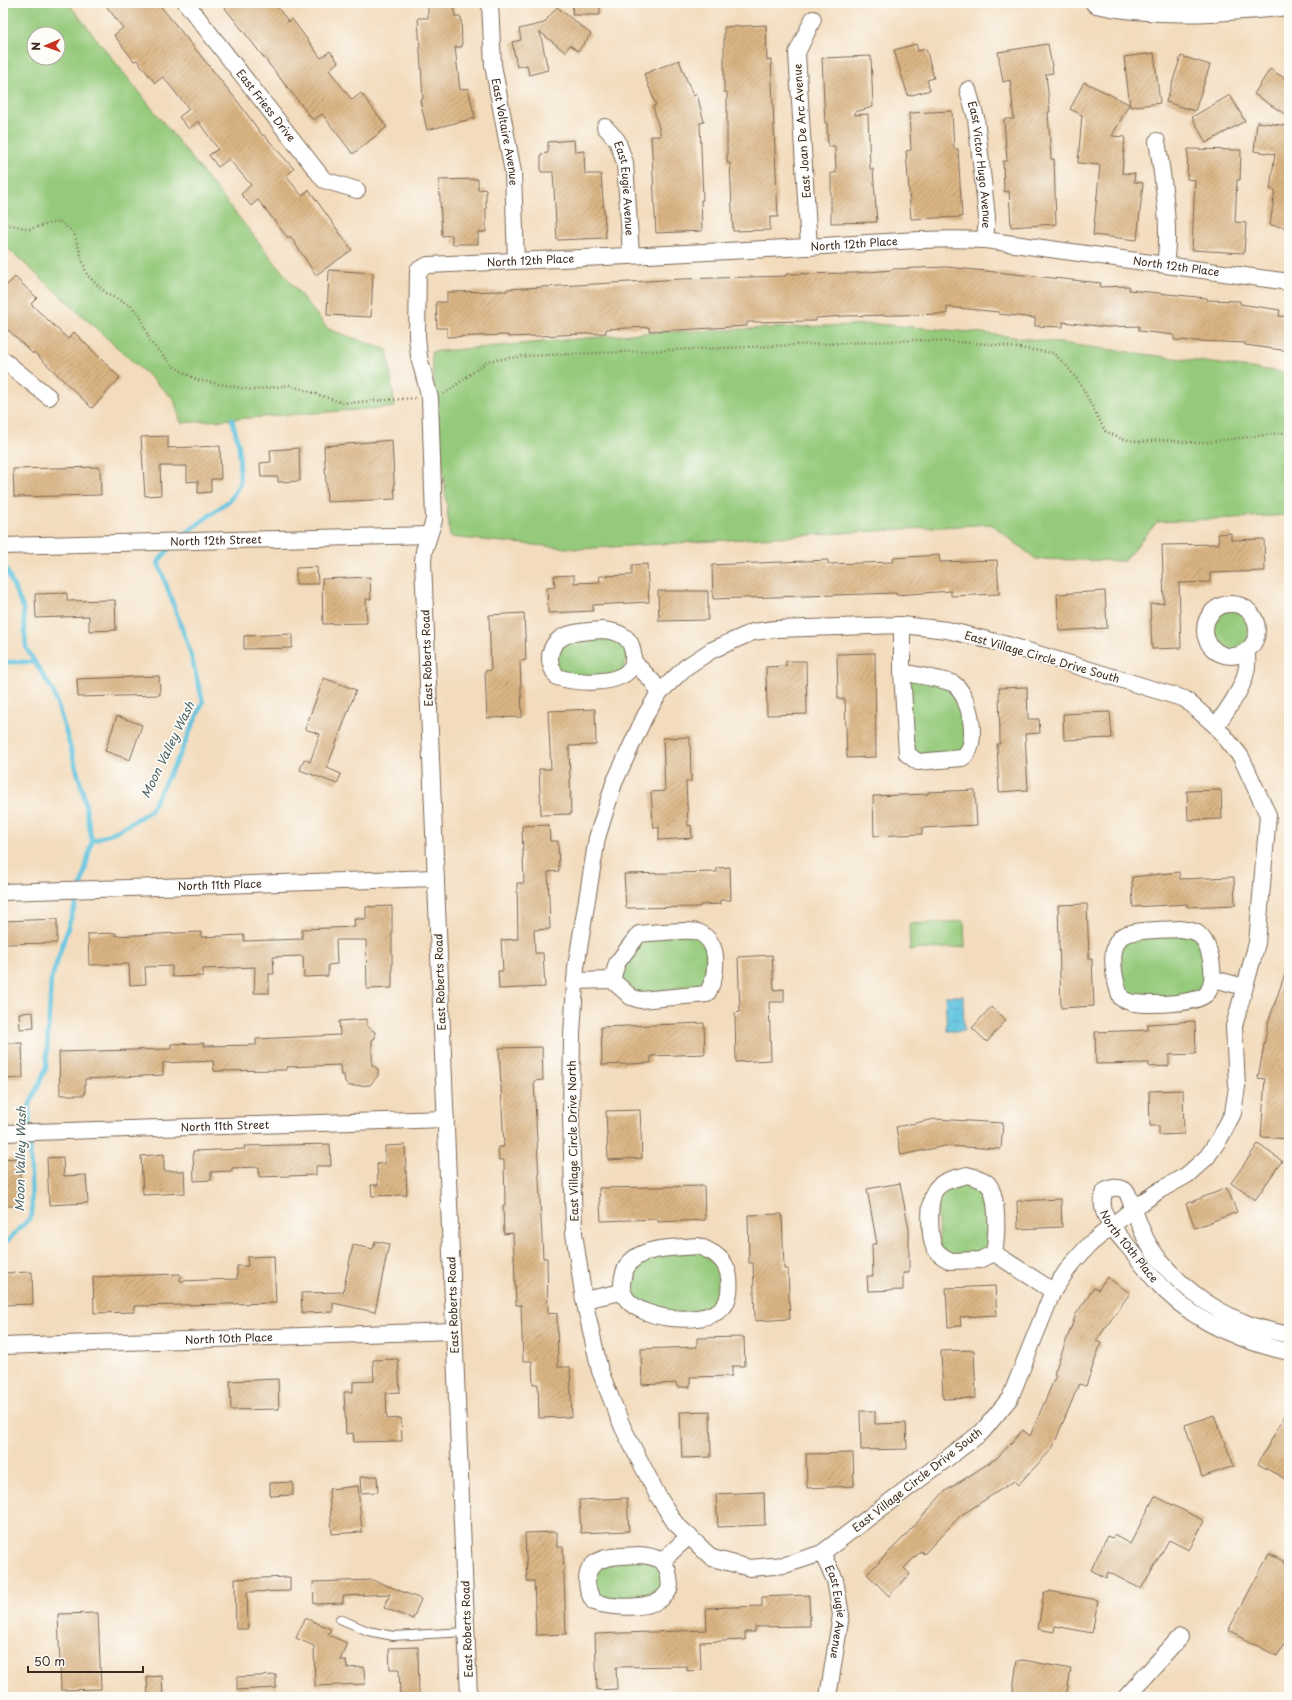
<svg xmlns="http://www.w3.org/2000/svg" width="1292" height="1700" font-family="'Playpen Sans',sans-serif">
<defs>
<pattern id="water-ripples" width="26" height="14" patternUnits="userSpaceOnUse"><rect width="26" height="14" fill="#61c4df"/><path d="M2 4q2-2 4 0t4 0M15 11q2-2 4 0t4 0" fill="none" stroke="#519fb4"/></pattern>
<pattern id="building-hatch" width="6" height="6" patternUnits="userSpaceOnUse"><rect width="6" height="6" fill="#dbb584"/><path d="M-1 1l2-2M0 6l6-6M5 7l2-2" fill="none" stroke="#b3936b"/></pattern>
</defs>
<rect width="100%" height="100%" fill="#fdfcf7"/>
<filter id="ink" filterUnits="userSpaceOnUse"><feTurbulence type="fractalNoise" baseFrequency=".025" numOctaves="2"/><feDisplacementMap in="SourceGraphic" scale="8" xChannelSelector="R" yChannelSelector="G"/><feConvolveMatrix kernelMatrix="1 2 1 2 8 2 1 2 1" color-interpolation-filters="sRGB"/></filter>
<filter id="wash" filterUnits="userSpaceOnUse"><feTurbulence type="fractalNoise" baseFrequency=".012" numOctaves="4" result="noise"/><feDisplacementMap in="SourceGraphic" scale="16" xChannelSelector="R" yChannelSelector="G"/><feGaussianBlur stdDeviation="0.9" result="paint"/><feColorMatrix in="noise" values="0 0 0 0 0 0 0 0 0 0 0 0 0 0 0 0 0 1.4 0 .05"/><feComposite in="paint" operator="in"/></filter>
<g filter="url(#wash)">
<rect width="100%" height="100%" fill="#f3dcbd"/>
<g fill="#95ca7c" stroke="#687a4d" fill-rule="evenodd">
<path d="M 3,3 L 68,3 L 328,329 L 387,350 L 395,407 L 181,423 L 174,399 L 3,244 ZM 34,34 L 58,34 L 58,58 L 34,58 Z"/>
<polygon points="876,324 983,333 1289,373 1289,515 1157,522 1124,561 1036,559 991,524 578,549 450,537 431,352 643,333"/>
<circle cx="1231" cy="630" r="26"/>
<polygon points="602,630 632,646 621,676 557,677 553,645"/>
<polygon points="902,672 964,694 967,755 907,754"/>
<polygon points="964,921 965,947 910,950 909,924"/>
<polygon points="697,931 714,947 707,994 640,1000 612,980 639,934"/>
<polygon points="1196,932 1214,979 1200,999 1121,998 1121,937"/>
<polygon points="943,1183 987,1183 994,1253 941,1255 935,1189"/>
<polygon points="698,1246 731,1279 711,1316 638,1309 622,1276 628,1263"/>
<polygon points="639,1555 669,1571 658,1600 594,1602 590,1570"/>
</g>
<polygon fill="url(#water-ripples)" stroke="#4e777e" points="945,996 963,996 964,1031 947,1031"/>
<g fill="none" stroke-linecap="round" stroke-linejoin="round">
<g stroke="#61c4df" stroke-width="4.5">
<polyline points="182,536 230,500 240,483 239,446 232,419"/>
<polyline points="3,562 23,608 26,648 53,691 66,732 83,792 92,841"/>
<polyline points="3,662 33,662"/>
<polyline points="3,1245 32,1216 29,1106 46,1068 51,980 80,890 92,841 119,830 150,811 181,752 203,702 189,648 158,562 172,545"/>
</g>
</g>
<g id="blocks">
<g fill="url(#building-hatch)">
<polygon points="104,3 158,3 235,98 263,136 264,135 294,169 286,176 302,196 309,190 352,250 316,275 290,236 288,238 258,200 251,206 241,194 251,185 229,159 218,167 209,155 218,149 198,121 189,129 179,117 189,109 163,77 155,83 137,60 134,61 114,35 123,28"/>
<polygon points="232,3 274,3 289,22 292,19 321,58 330,51 338,62 329,70 352,100 361,93 387,127 353,154 322,114 313,120 225,8"/>
<polygon points="428,3 454,3 455,17 461,17 462,47 455,47 460,90 468,88 475,118 427,130 420,100 423,99 418,18 428,18"/>
<polygon points="573,3 600,3 600,15 572,15"/>
<polygon points="557,7 591,34 578,51 570,45 565,52 540,32 548,70 529,75 527,65 517,67 512,42 521,40 519,29 544,23"/>
<polygon points="766,25 767,60 771,60 778,217 770,217 770,230 733,231 730,163 727,163 727,92 724,92 724,27"/>
<polygon points="916,44 918,51 926,49 934,78 927,80 930,90 908,96 894,50"/>
<polygon points="1048,44 1053,73 1046,74 1050,112 1048,112 1051,159 1054,159 1056,224 1011,227 1009,191 1004,192 1003,161 1007,161 1004,119 1014,119 1010,80 1003,82 998,52"/>
<polygon points="1154,53 1160,103 1130,107 1124,57"/>
<polygon points="871,56 873,107 855,112 855,115 868,114 870,169 873,169 877,222 831,223 831,173 836,173 835,146 828,146 827,123 825,123 822,58"/>
<polygon points="1181,56 1210,65 1195,111 1166,102"/>
<polygon points="679,60 693,96 697,94 704,122 700,123 703,200 701,200 702,231 656,233 651,136 661,136 653,106 656,105 644,74"/>
<polygon points="1270,69 1289,81 1289,117 1254,94"/>
<polygon points="1084,82 1129,104 1112,136 1125,137 1122,173 1135,174 1134,182 1143,183 1137,240 1093,235 1100,165 1078,163 1082,115 1070,109"/>
<polygon points="1230,95 1245,121 1206,143 1192,117"/>
<polygon points="952,111 954,149 958,149 962,217 911,219 906,151 911,150 909,113"/>
<polygon points="1257,122 1289,126 1289,228 1270,225 1275,190 1270,189 1275,154 1254,151"/>
<polygon points="574,140 575,152 584,151 585,174 601,174 606,238 557,240 553,172 541,172 541,154 548,153 548,142"/>
<polygon points="1188,149 1241,150 1240,180 1237,180 1235,222 1246,223 1244,253 1192,250 1195,180 1187,179"/>
<polygon points="478,179 478,190 486,189 486,232 478,232 478,244 452,244 452,235 442,236 439,180"/>
<polygon points="947,267 1101,283 1100,287 1129,286 1129,290 1207,298 1207,300 1240,301 1240,304 1280,310 1279,316 1289,317 1289,351 1245,345 1245,343 1174,340 1174,335 1139,331 1139,326 1107,327 1063,322 1063,327 1035,326 1035,318 999,314 999,312 947,307 947,314 844,316 816,318 816,321 747,322 747,326 679,330 649,331 649,327 606,329 606,333 538,336 508,337 508,335 447,337 447,328 437,328 436,302 447,302 447,292 507,291 507,289 682,279 786,276 786,274 857,273 892,270 892,269"/>
<polygon points="329,270 373,273 371,317 327,315"/>
<polygon points="15,277 37,298 31,304 68,339 74,332 120,378 92,408 34,352 33,354 3,325 3,289"/>
<polygon points="168,436 168,448 220,446 221,479 211,479 211,492 198,493 198,481 187,482 187,466 160,466 161,495 145,496 141,437"/>
<polygon points="392,440 395,499 327,502 324,446"/>
<polygon points="299,448 300,481 278,482 278,477 261,477 260,463 271,462 270,450"/>
<polygon points="100,467 101,495 14,497 13,469"/>
<polygon points="1231,533 1231,540 1264,539 1265,571 1210,573 1210,582 1179,583 1181,648 1152,649 1150,604 1164,603 1162,545 1219,544 1218,534"/>
<polygon points="939,555 940,562 997,560 999,594 951,596 951,591 896,595 896,593 713,599 712,565 828,560 828,564 894,562 893,558"/>
<polygon points="647,564 649,602 593,605 593,611 548,613 547,588 555,587 554,576 574,575 574,583 600,582 599,576 632,575 632,565"/>
<polygon points="317,567 318,584 296,584 296,568"/>
<polygon points="370,577 371,599 366,599 367,623 323,624 322,579"/>
<polygon points="658,591 708,591 708,620 659,621"/>
<polygon points="1105,591 1107,628 1059,631 1057,594"/>
<polygon points="67,593 67,601 115,600 116,630 89,631 89,616 36,618 35,594"/>
<polygon points="524,613 526,660 520,661 522,717 487,718 485,671 491,670 489,615"/>
<polygon points="292,634 292,648 244,649 244,636"/>
<polygon points="875,653 876,757 847,758 845,699 838,699 837,654"/>
<polygon points="786,661 806,661 807,714 767,715 766,667 786,666"/>
<polygon points="159,676 160,695 78,697 77,679"/>
<polygon points="324,678 356,690 327,768 341,774 337,784 300,770 304,759 310,762 320,734 305,729"/>
<polygon points="1027,687 1028,719 1039,719 1040,733 1025,734 1028,790 999,792 997,744 1000,744 999,688"/>
<polygon points="595,709 596,745 569,746 571,814 541,815 539,769 551,769 548,711"/>
<polygon points="1110,712 1112,738 1064,740 1063,714"/>
<polygon points="117,716 142,725 130,760 105,751"/>
<polygon points="690,737 691,781 686,782 688,826 691,825 692,838 659,840 659,827 654,828 653,821 651,792 665,791 663,738"/>
<polygon points="975,790 977,825 922,828 922,834 874,836 873,796 928,794 928,792"/>
<polygon points="1221,790 1222,819 1188,820 1187,791"/>
<polygon points="549,825 550,841 558,841 559,871 548,872 550,929 534,930 535,953 543,953 545,987 499,989 498,971 503,971 501,940 518,939 517,883 524,883 522,826"/>
<polygon points="730,867 731,900 720,900 720,904 700,905 700,907 626,908 624,874 717,872 717,868"/>
<polygon points="1179,872 1180,879 1234,877 1235,905 1187,907 1187,904 1133,907 1132,877"/>
<polygon points="1087,904 1089,959 1092,959 1094,1006 1061,1008 1058,905"/>
<polygon points="392,906 392,988 367,989 366,940 336,940 337,964 328,965 328,976 304,977 303,956 273,957 274,974 269,974 269,993 254,993 255,967 203,969 203,976 172,977 172,966 145,967 146,984 130,985 129,964 89,965 88,934 116,933 116,936 201,932 201,937 244,935 244,941 302,939 302,929 355,927 354,919 366,919 366,907"/>
<polygon points="57,919 57,943 3,944 3,921"/>
<polygon points="772,955 774,990 784,989 784,1002 769,1002 771,1060 736,1062 735,1013 740,1012 738,957"/>
<polygon points="1287,968 1289,969 1289,1139 1261,1137 1265,1079 1258,1078 1268,1023"/>
<polygon points="991,1007 1006,1020 987,1042 972,1028"/>
<polygon points="33,1012 34,1028 20,1029 19,1013"/>
<polygon points="367,1019 367,1026 375,1032 375,1038 372,1040 372,1065 378,1069 378,1076 370,1085 349,1086 345,1082 344,1075 341,1075 340,1065 286,1067 286,1070 214,1071 213,1061 163,1063 163,1075 85,1079 85,1095 60,1095 59,1052 171,1049 171,1044 204,1043 204,1046 256,1045 256,1039 340,1035 339,1021"/>
<polygon points="1195,1021 1196,1054 1169,1055 1169,1066 1149,1067 1149,1063 1096,1064 1095,1032 1148,1030 1148,1024"/>
<polygon points="704,1023 705,1054 651,1056 651,1063 602,1065 601,1027"/>
<polygon points="3,1043 22,1043 23,1078 3,1079"/>
<polygon points="542,1047 543,1080 534,1081 543,1258 547,1258 548,1314 557,1313 558,1367 570,1367 572,1417 539,1418 538,1384 533,1384 532,1361 523,1361 521,1305 516,1305 513,1233 504,1234 503,1205 505,1205 504,1160 499,1160 498,1147 504,1147 499,1048"/>
<polygon points="1183,1090 1184,1134 1159,1135 1159,1126 1150,1126 1149,1091"/>
<polygon points="640,1110 642,1158 608,1160 606,1111"/>
<polygon points="935,1119 1003,1123 1001,1149 945,1146 901,1155 896,1127"/>
<polygon points="330,1144 331,1166 316,1166 316,1175 259,1177 259,1167 232,1168 232,1171 211,1172 211,1180 194,1181 193,1151 245,1149 244,1146"/>
<polygon points="1258,1144 1282,1161 1255,1200 1231,1183"/>
<polygon points="405,1145 407,1195 372,1196 371,1185 378,1185 377,1164 385,1163 385,1146"/>
<polygon points="164,1154 164,1171 184,1171 185,1193 143,1195 141,1156"/>
<polygon points="63,1157 64,1176 86,1175 88,1203 49,1205 47,1158"/>
<polygon points="20,1158 21,1206 3,1206 3,1159"/>
<polygon points="900,1183 909,1229 909,1273 903,1273 903,1290 868,1291 867,1276 873,1276 872,1244 877,1244 867,1189"/>
<polygon points="704,1186 705,1220 658,1222 658,1219 601,1221 599,1188"/>
<polygon points="1227,1188 1237,1212 1195,1228 1186,1204"/>
<polygon points="1061,1199 1062,1227 1018,1229 1017,1201"/>
<polygon points="782,1214 784,1269 788,1269 790,1319 755,1321 753,1263 749,1263 748,1215"/>
<polygon points="375,1241 389,1244 375,1312 333,1303 333,1312 302,1313 301,1293 343,1292 353,1245 373,1249"/>
<polygon points="274,1256 276,1303 134,1306 134,1312 94,1313 93,1277 180,1274 180,1281 237,1279 237,1266 248,1266 247,1257"/>
<polygon points="32,1272 33,1304 3,1305 3,1273"/>
<polygon points="1107,1277 1130,1293 1096,1341 1101,1343 1086,1386 1079,1384 1052,1449 1018,1485 1014,1481 960,1516 924,1554 921,1551 904,1568 910,1574 889,1596 867,1574 905,1536 944,1492 997,1458 1023,1430 1030,1436 1056,1375 1054,1374 1076,1314 1094,1288 1098,1290"/>
<polygon points="995,1286 997,1315 960,1317 961,1326 948,1327 946,1288"/>
<polygon points="744,1337 745,1366 732,1366 732,1376 690,1377 690,1387 677,1387 676,1383 642,1385 641,1349 697,1347 697,1338"/>
<polygon points="974,1350 976,1398 943,1399 941,1351"/>
<polygon points="398,1359 400,1392 386,1393 387,1419 401,1418 402,1441 354,1442 353,1433 346,1434 344,1392 353,1392 353,1382 374,1381 373,1360"/>
<polygon points="278,1379 279,1409 231,1410 230,1381"/>
<polygon points="1289,1408 1289,1481 1258,1464"/>
<polygon points="710,1411 711,1457 682,1458 680,1412"/>
<polygon points="860,1411 875,1411 875,1424 906,1423 907,1449 861,1450"/>
<polygon points="1214,1415 1234,1466 1202,1477 1185,1425"/>
<polygon points="853,1453 854,1486 807,1488 806,1454"/>
<polygon points="377,1476 378,1492 361,1493 360,1477"/>
<polygon points="293,1482 293,1495 270,1496 270,1483"/>
<polygon points="358,1486 362,1532 332,1534 329,1489"/>
<polygon points="764,1492 765,1525 718,1527 716,1494"/>
<polygon points="1155,1496 1204,1521 1189,1550 1169,1540 1141,1589 1108,1572 1106,1578 1091,1570 1107,1536 1112,1538 1114,1535 1130,1544"/>
<polygon points="627,1498 629,1531 581,1533 579,1500"/>
<polygon points="557,1532 557,1547 563,1547 566,1634 536,1635 534,1581 527,1581 525,1533"/>
<polygon points="1269,1554 1289,1564 1289,1633 1277,1656 1228,1631"/>
<polygon points="290,1577 290,1591 247,1592 248,1629 236,1629 235,1579"/>
<polygon points="373,1580 421,1599 413,1619 384,1608 390,1594 343,1596 343,1603 314,1604 313,1582"/>
<polygon points="1049,1591 1098,1600 1092,1633 1055,1626 1054,1632 1038,1629 1044,1592 1049,1593"/>
<polygon points="809,1595 810,1626 755,1627 755,1632 745,1632 745,1640 700,1642 701,1670 687,1671 687,1666 616,1667 617,1689 597,1690 595,1634 707,1630 706,1608 762,1606 762,1597"/>
<polygon points="98,1613 101,1689 61,1690 58,1614"/>
<polygon points="305,1618 331,1629 328,1635 347,1643 340,1660 346,1660 347,1668 364,1667 365,1684 315,1686 314,1646 296,1638"/>
<polygon points="418,1647 419,1697 400,1697 399,1669 390,1669 389,1648"/>
<polygon points="1023,1660 1071,1669 1066,1697 1012,1697 1017,1661"/>
<polygon points="276,1675 276,1688 237,1690 237,1677"/>
<polygon points="162,1676 163,1696 148,1697 147,1677"/>
</g>
</g>
</g>
<g filter="url(#ink)">
<use href="#blocks" fill-opacity="0" stroke="#7b6856" stroke-width="1"/>
<g fill="none" stroke-linecap="round" stroke-linejoin="round">
<g stroke="#7b6856" stroke-width="10">
<polyline id="service" points="340,1619 368,1631 393,1636 467,1632"/>
</g>
<g stroke="#7b6856" stroke-width="18">
<g id="minor">
<path id="s1" d="M 186,3 L 324,180 L 357,190"/>
<path id="s2" d="M 490,3 L 493,65 L 513,172 L 516,261"/>
<path id="s3" d="M 968,90 L 976,118 L 987,217 L 985,240"/>
<path id="s4" d="M 605,127 L 617,140 L 625,163 L 631,255"/>
<path d="M 1157,141 C 1163,176 1171,230 1165,264"/>
<polyline points="809,247 797,53 813,19"/>
<polyline points="3,360 49,397"/>
<path id="s5" d="M 3,546 L 429,535"/>
<circle cx="1231" cy="630" r="26"/>
<polygon points="902,625 947,630 1008,645 1185,699 1216,726 1241,757 1268,815 1257,943 1234,1026 1237,1087 1233,1113 1220,1138 1207,1157 1187,1175 1160,1190 1134,1208 1090,1244 1070,1266 1053,1291 1010,1398 982,1432 822,1553 785,1565 750,1568 712,1558 675,1523 658,1496 623,1428 600,1371 584,1300 574,1233 571,1116 572,1035 576,967 597,838 614,783 645,716 659,693 686,667 712,650 753,632 775,629"/>
<path d="M 902,625 L 902,672 L 907,754 L 918,762 L 962,758 C 981,747 970,695 954,684 C 946,679 913,675 902,672"/>
<path d="M 602,630 C 618,631 631,636 633,653 C 633,659 634,663 631,668 C 618,686 576,683 557,677 C 552,669 548,662 551,651 C 558,630 584,632 602,630 Z"/>
<polyline points="634,662 653,682 659,693"/>
<path d="M 1216,726 C 1230,705 1253,678 1246,651"/>
<path id="s6" d="M 3,892 L 436,878"/>
<path d="M 1180,929 C 1185,930 1193,930 1197,933 C 1211,943 1217,977 1208,992 C 1200,1005 1150,1005 1135,1003 C 1130,1003 1125,1000 1121,998 C 1115,982 1107,950 1121,937 C 1130,929 1167,930 1180,929 Z"/>
<polyline points="1214,979 1244,987"/>
<path d="M 575,981 L 612,980 L 631,997 L 640,1000 L 707,994 C 714,981 716,971 715,956 C 714,946 708,936 698,932 C 691,929 650,933 639,934 L 617,963 L 612,980"/>
<path id="s7" d="M 3,1133 L 446,1119"/>
<path d="M 967,1175 C 973,1177 982,1178 987,1183 C 999,1194 997,1237 994,1253 L 980,1260 L 950,1261 C 944,1257 937,1254 934,1247 C 929,1235 928,1199 936,1189 C 942,1180 957,1178 967,1175 Z"/>
<path d="M 698,1246 C 722,1254 732,1267 729,1293 C 728,1298 726,1306 721,1309 C 704,1323 666,1320 646,1312 C 633,1307 622,1299 622,1285 C 623,1244 669,1249 698,1246 Z"/>
<polyline points="994,1253 1053,1291"/>
<polyline points="584,1300 622,1292"/>
<path id="s8" d="M 1289,1335 C 1275,1332 1261,1329 1248,1324 C 1209,1309 1171,1280 1149,1245 C 1140,1229 1134,1209 1127,1192 C 1120,1186 1112,1187 1105,1191 C 1096,1211 1114,1230 1126,1244 C 1136,1256 1145,1268 1155,1280 C 1189,1319 1239,1341 1289,1352"/>
<path id="s9" d="M 3,1346 L 454,1331"/>
<path id="s10" d="M 822,1553 L 835,1580 L 841,1615 L 828,1697"/>
<path d="M 639,1555 C 655,1556 668,1560 669,1578 C 670,1583 671,1588 667,1593 C 655,1611 612,1608 594,1602 C 586,1590 582,1570 598,1561 C 610,1555 627,1556 639,1555 Z"/>
<polyline points="662,1561 689,1536"/>
<path id="s11" d="M 469,1697 L 423,561 L 424,551 L 434,520 L 430,398 L 419,357 L 417,336 L 418,270 L 428,265 C 554,260 681,253 807,247 C 866,244 925,237 985,240 L 1289,282"/>
<polyline points="1126,1697 1180,1637"/>
</g>
</g>
<g stroke="#7b6856" stroke-width="22">
<path id="tertiary" d="M 1096,3 C 1159,17 1225,11 1289,5"/>
</g>
<g stroke="#7b6856" stroke-width="2.5" stroke-dasharray="1 3" stroke-linecap="butt">
<polyline points="3,221 6,224 30,229 59,221 74,233 87,275 107,294 131,306 140,316 151,343 173,366 197,380 253,390 289,385 343,403 416,398"/>
<polyline points="444,394 488,361 523,356 919,340 991,344 1053,353 1065,364 1080,383 1105,431 1120,438 1139,442 1161,440 1199,443 1289,432"/>
</g>
<use href="#service" stroke="#fff" stroke-width="8"/>
<use href="#minor" stroke="#fff" stroke-width="16"/>
<use href="#tertiary" stroke="#fff" stroke-width="20"/>
</g>
</g>
<g text-anchor="middle" stroke-width="3.5" stroke-linejoin="round" paint-order="stroke">
<g font-size="11" fill="#3b2a1e" stroke="#fdfcf7">
<text dy="4" stroke="none"><textPath href="#s1" startOffset="130">East Friess Drive</textPath></text>
<text transform="translate(802 131) rotate(-94)" y="4">East Joan De Arc Avenue</text>
<text dy="4" stroke="none"><textPath href="#s2" startOffset="130">East Voltaire Avenue</textPath></text>
<text dy="4" stroke="none"><textPath href="#s3" startOffset="76">East Victor Hugo Avenue</textPath></text>
<text dy="4" stroke="none"><textPath href="#s4" startOffset="67">East Eugie Avenue</textPath></text>
<text dy="4" stroke="none"><textPath href="#s11" startOffset="1869">North 12th Place</textPath></text>
<text dy="4" stroke="none"><textPath href="#s11" startOffset="1545">North 12th Place</textPath></text>
<text dy="4" stroke="none"><textPath href="#s11" startOffset="2193">North 12th Place</textPath></text>
<text dy="4" stroke="none"><textPath href="#s5" startOffset="213">North 12th Street</textPath></text>
<text transform="translate(1042 657) rotate(16)" y="4">East Village Circle Drive South</text>
<text transform="translate(427 658) rotate(-92)" y="4">East Roberts Road</text>
<text dy="4" stroke="none"><textPath href="#s6" startOffset="217">North 11th Place</textPath></text>
<text transform="translate(440 982) rotate(-92)" y="4">East Roberts Road</text>
<text dy="4" stroke="none"><textPath href="#s7" startOffset="222">North 11th Street</textPath></text>
<text transform="translate(573 1141) rotate(-91)" y="4">East Village Circle Drive North</text>
<text dy="4" stroke="none"><textPath href="#s8" startOffset="316">North 10th Place</textPath></text>
<text transform="translate(453 1305) rotate(-92)" y="4">East Roberts Road</text>
<text dy="4" stroke="none"><textPath href="#s9" startOffset="226">North 10th Place</textPath></text>
<text transform="translate(917 1480) rotate(-38)" y="4">East Village Circle Drive South</text>
<text dy="4" stroke="none"><textPath href="#s10" startOffset="62">East Eugie Avenue</textPath></text>
<text transform="translate(467 1629) rotate(-92)" y="4">East Roberts Road</text>
</g>
<g font-size="12" font-style="italic" fill="#486062" stroke="#fdfcf7">
<text transform="translate(168 750) rotate(-64)" y="4">Moon Valley Wash</text>
<text transform="translate(21 1159) rotate(-89)" y="4">Moon Valley Wash</text>
</g>
</g>
<rect width="1292" height="1700" fill="none" stroke="#fdfcf7" stroke-width="16"/>
<g transform="translate(46 46) rotate(268)"><circle r="19" fill="#fdfcf7" stroke="#afa8a0"/>
<path d="M0-3L7 15L0 10L-7 15Z" fill="#c8321e"/>
<text y="-6" font-size="11" font-weight="bold" text-anchor="middle" fill="#3b2a1e">N</text>
</g>
<path d="M28 1666v6h115v-6" fill="none" stroke="#3b2a1e" stroke-width="2"/>
<text x="34" y="1666" font-size="12" fill="#3b2a1e" stroke="#fdfcf7" stroke-width="3" paint-order="stroke">50 m</text>
</svg>
